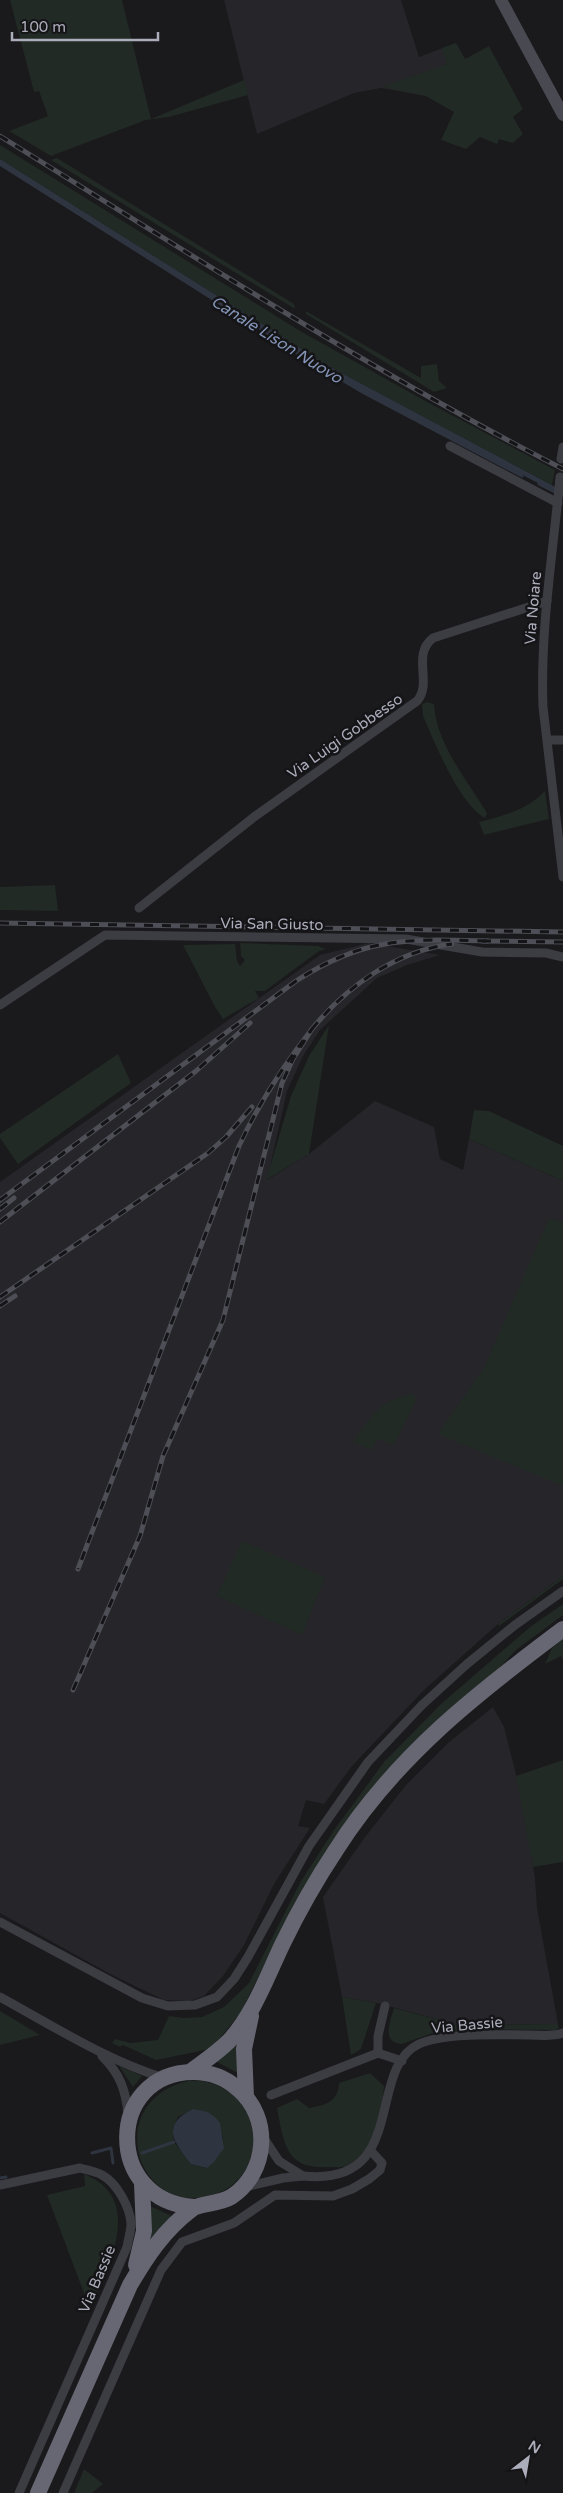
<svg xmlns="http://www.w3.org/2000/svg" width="563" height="2493" font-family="'Varela Round',sans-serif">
<rect width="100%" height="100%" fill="#1a191c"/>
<g fill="#262529">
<polygon points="224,0 401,0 419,57 456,43 484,92 449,109 426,96 381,88 354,93 257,134"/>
<polygon points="369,943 440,955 407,965 377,978 320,1030 303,1056 287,1091 267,1180 309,1154 375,1101 434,1127 440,1159 463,1170 469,1139 563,1181 563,1576 498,1624 424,1690 352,1766 324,1804 306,1800 298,1826 310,1828 274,1884 244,1945 223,1976 204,1996 190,2001 164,2000 112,1975 0,1913 0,1182 320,955"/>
<polygon points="493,1707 504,1727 520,1790 535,1878 537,1908 558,2024 459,2025 377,2003 342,1997 323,1897 365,1837 406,1785 448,1743"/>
</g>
<g fill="#212a24" fill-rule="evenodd">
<polygon points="10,0 122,0 151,119 244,80 248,95 169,117 146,120 51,156 9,131 48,116 39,91 34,92"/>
<polygon points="456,43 465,59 489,46 523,109 513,117 523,134 513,143 499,139 497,144 480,137 466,149 441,140 454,112 426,96 382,87 447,64 442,48"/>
<polygon points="0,145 302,332 429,403 555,470 552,485 330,367 0,159"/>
<polygon points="57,158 294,304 295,309 51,160"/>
<polygon points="306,311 421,378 421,366 437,364 439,381 447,388 434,392 306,314"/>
<path d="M 427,702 L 434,704 C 436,744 468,781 487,813 L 485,818 C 459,804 435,743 423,716 L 422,704 Z"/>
<path d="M 545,791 L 549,819 L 484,835 L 479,822 C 503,816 527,810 545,791 Z"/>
<polygon points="55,885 58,911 0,910 0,887"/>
<polygon points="240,943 318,946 326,949 319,951 265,991 255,991 259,998 223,1019 215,1007 183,945 235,944 237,961 240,966 245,960 241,956"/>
<polygon points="329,1025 309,1154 266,1180 291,1096 309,1056"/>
<polygon points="118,1054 131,1083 18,1164 0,1138 0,1134"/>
<polygon points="474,1110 489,1111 563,1146 563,1181 469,1139"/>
<polygon points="549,1218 563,1223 563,1486 438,1434 485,1366"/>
<path d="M 413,1394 L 416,1400 L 394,1445 L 377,1439 L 372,1450 L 353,1442 C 371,1416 381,1399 413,1394 Z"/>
<polygon points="242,1541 325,1577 302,1635 217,1596"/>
<polygon points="563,1576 563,1579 499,1626 498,1624"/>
<polygon points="563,1604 563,1615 516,1650 323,1856 300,1893 240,2014 215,2044 205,2050 156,2060 123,2045 120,2047 112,2043 115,2039 131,2043 158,2040 169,2016 183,2018 202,2017 224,2007 249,1983 301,1881 334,1830 384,1762 441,1704 530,1627"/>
<polygon points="563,1639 563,1660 561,1656 545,1664 552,1648"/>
<polygon points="563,1760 563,1862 533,1867 516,1776"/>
<polygon points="342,1997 376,2003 361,2049 351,2055"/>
<path d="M 394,2008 L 459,2025 L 558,2024 L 559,2028 L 555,2030 L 479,2029 L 436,2032 L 402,2044 C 381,2043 390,2022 394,2008 Z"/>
<polygon points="0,2011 40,2035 0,2045"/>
<polygon points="240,2035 238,2073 215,2061"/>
<polygon points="119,2066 142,2076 133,2087"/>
<path d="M 370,2073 L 384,2086 C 383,2111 372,2156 346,2166 C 340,2168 332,2167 327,2167 C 316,2168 302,2166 294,2158 C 283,2147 280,2123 277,2108 L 297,2099 L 309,2108 C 326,2105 338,2102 339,2083 Z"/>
<path d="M 188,2081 C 264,2076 279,2184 204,2197 C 133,2210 105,2100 188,2081 ZM 193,2109 L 220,2124 C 220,2130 223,2134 223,2140 C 225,2152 215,2161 206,2168 L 191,2164 L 174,2142 L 173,2128 L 178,2117 Z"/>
<path d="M 84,2174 C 146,2199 108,2266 90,2309 L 47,2195 L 85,2186 Z"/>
<polygon points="150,2206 174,2217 150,2242"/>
<polygon points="84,2469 103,2484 92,2493 74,2493"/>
</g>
<g fill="#2f3540">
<polygon points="0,159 330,367 563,491 563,496 364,393 278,342 0,166"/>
<path d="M 193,2109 L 208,2112 L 216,2118 L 220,2123 L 224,2148 L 214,2162 L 207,2168 L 191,2164 C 174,2142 160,2125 193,2109 Z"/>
</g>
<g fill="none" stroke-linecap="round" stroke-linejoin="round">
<g stroke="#2f3540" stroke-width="3">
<polyline points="278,342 364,393 522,476"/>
<polyline points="539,484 563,496"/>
<polyline points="92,2153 111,2148 113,2163"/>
<polyline points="142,2153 174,2142"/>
<polyline points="0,2178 6,2177"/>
</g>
<g stroke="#3c3c43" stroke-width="9">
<polyline points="450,446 558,503"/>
<polyline points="561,459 563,447"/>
<path d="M 560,477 C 553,554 540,630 543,707 L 563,877"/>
<polyline points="548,740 563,740"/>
<path d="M 139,908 L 254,817 L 417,701 C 433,683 411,655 433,638 L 547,601"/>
<polyline points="0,1005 105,935 406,939 482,952 546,953 563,957"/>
<polyline points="0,1922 142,1998 168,2006 195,2005 217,1997 234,1979 248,1957 309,1846 368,1762 422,1705 467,1664 515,1625 563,1591"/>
<path d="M 0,1997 C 53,2026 106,2060 164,2078"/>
<polyline points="378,2053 378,2036 385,2006"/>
<path d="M 102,2056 C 120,2074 126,2090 128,2115"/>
<polyline points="271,2095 378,2053 402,2061"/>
<path d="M 303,2176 C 410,2187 365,2069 419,2044 C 446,2032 499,2035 529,2035 C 540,2035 553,2037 563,2033"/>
<path d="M 0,2185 L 80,2168 C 87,2170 96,2171 102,2175 C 117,2183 130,2207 131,2224 C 131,2231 128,2240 127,2247 L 19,2493"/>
<polyline points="245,2187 283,2178 303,2176 279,2161 263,2137"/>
<polyline points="63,2493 161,2270 182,2242 234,2223 275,2195 333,2196 352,2189 369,2179 380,2170 382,2163 370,2150"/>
</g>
<polyline stroke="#484951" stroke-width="12" points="501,0 563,115"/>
<g stroke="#666772" stroke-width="16">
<path d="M 190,2072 C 203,2062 217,2053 229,2041 C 253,2015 267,1977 282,1945 C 298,1912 316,1880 336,1850 C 395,1757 476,1694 563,1629"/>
<polyline points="246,2097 244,2049 251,2016"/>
<polyline points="136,2265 144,2231 142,2184"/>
<path d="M 38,2493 L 130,2285 C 147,2256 164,2230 192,2209 C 198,2204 219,2204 231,2197 C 268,2173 272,2118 238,2089 C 226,2078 210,2072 193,2072 C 106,2073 104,2201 194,2207"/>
</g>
<g stroke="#4d4e56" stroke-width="5">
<g id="rail">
<path d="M 0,136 C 185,251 369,370 563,469"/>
<polyline points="0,923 563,932"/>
<polyline points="482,941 563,942"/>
<path d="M 312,1029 C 347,986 396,951 452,944"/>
<path d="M 0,1200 L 296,981 C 365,936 409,939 488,941"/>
<polyline points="0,1209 14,1198"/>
<polyline points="0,1222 196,1071 250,1023"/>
<polyline points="0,1297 208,1153 226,1137 252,1107"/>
<polyline points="0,1306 15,1296"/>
<path d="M 73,1690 L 140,1536 L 163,1456 L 223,1320 L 282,1083 L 293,1059 L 312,1029 C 283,1066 259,1103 239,1146 L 78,1569"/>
</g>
</g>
<use href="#rail" stroke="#151417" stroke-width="3" stroke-dasharray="9" stroke-linecap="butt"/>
</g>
<g text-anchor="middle" stroke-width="5" stroke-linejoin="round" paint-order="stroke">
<g font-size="15" fill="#acadbb" stroke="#151417">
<text transform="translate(533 608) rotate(-85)" y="5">Via Noiare</text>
<text transform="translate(345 736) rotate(-35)" y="5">Via Luigi Gobbesso</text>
<text transform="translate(272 924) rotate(1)" y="5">Via San Giusto</text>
<text transform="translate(467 2025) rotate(-5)" y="5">Via Bassie</text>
<text transform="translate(97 2279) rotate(-67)" y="5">Via Bassie</text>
</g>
<g font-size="16" font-style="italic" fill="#8394b6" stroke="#151417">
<text transform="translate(277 339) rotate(32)" y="6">Canale Lison Nuovo</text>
</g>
</g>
<g transform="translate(528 2458) rotate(31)" stroke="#151417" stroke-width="4" paint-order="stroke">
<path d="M0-4L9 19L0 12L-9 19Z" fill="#acadbb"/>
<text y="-8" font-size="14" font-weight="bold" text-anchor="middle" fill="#acadbb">N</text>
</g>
<path d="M12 32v8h146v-8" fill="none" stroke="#acadbb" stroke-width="2.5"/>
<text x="20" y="32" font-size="15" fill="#acadbb" stroke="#151417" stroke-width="4" paint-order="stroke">100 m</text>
</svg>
